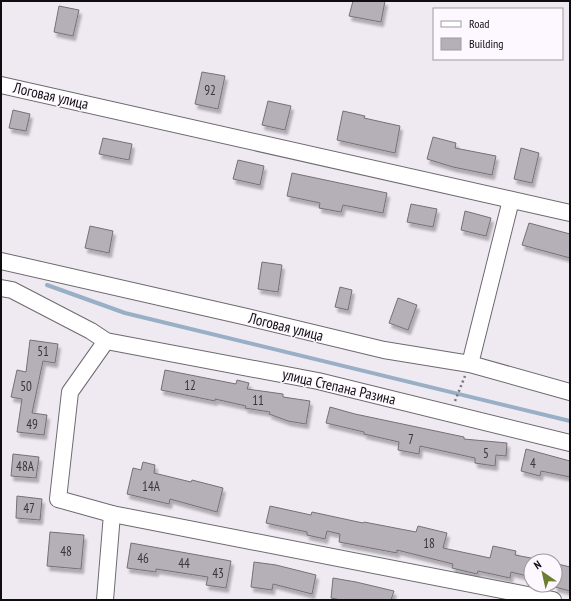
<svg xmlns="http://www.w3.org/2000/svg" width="571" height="601" font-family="'PT Sans Narrow',sans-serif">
<defs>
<filter id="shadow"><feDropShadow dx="2.5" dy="4.5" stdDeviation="1" flood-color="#0004"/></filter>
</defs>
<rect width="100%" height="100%" fill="#efeaf2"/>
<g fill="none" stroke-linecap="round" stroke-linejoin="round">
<polyline stroke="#98afc5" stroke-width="4" points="47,285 125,313 570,421"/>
</g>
<g fill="#b5b0b7" stroke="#747076" filter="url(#shadow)">
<polygon points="353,1 385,1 381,22 349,16"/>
<polygon points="59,6 79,10 73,36 54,32"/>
<polygon points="202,72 225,76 218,109 195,104"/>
<polygon points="268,101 291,106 285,130 262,125"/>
<polygon points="13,110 30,114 26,131 9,128"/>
<polygon points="343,111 365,116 364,118 400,126 395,153 337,140"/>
<polygon points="433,137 456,143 455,148 496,156 492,175 453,167 427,159"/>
<polygon points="103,138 132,144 129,160 99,154"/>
<polygon points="521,148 539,153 532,183 514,179"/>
<polygon points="238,160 264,166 260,185 233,179"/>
<polygon points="292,173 387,193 383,213 343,205 341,212 319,208 320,203 287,196"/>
<polygon points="411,204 437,209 433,227 407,222"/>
<polygon points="465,211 491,218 486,236 461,230"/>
<polygon points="529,223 570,234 570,258 522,245"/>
<polygon points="90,226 113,231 109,253 85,248"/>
<polygon points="262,262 282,265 278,292 258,289"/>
<polygon points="340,287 352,290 348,310 335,307"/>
<polygon points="398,298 417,305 408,330 389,323"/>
<polygon points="30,340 58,344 55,363 43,361 32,413 47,415 44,435 17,432 22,399 11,397 17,370 26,372"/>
<polygon points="165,370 236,384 237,380 249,383 247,389 283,394 283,397 310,401 306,424 288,421 269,414 270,412 245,408 246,406 215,399 215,401 161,390"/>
<polygon points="330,407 355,414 464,437 464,439 507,443 506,456 496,455 495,466 475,463 475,458 420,446 419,454 398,450 399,442 364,434 364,432 326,423"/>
<polygon points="526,449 570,461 570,477 541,471 540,476 521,471"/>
<polygon points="13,454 39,457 36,478 11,476"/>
<polygon points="143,462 155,465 154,473 191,482 192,480 223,488 217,512 170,499 169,504 127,494 133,468 141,470"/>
<polygon points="17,496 42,499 40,520 16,518"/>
<polygon points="270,506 311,515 312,512 363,523 364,522 416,532 418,526 447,533 443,548 490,558 493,546 516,551 515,555 531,558 531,577 511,572 510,578 478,571 477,574 452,568 453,564 397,550 397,553 339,542 340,534 327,531 325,539 307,535 307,532 266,523"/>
<polygon points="50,532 84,535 81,569 47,566"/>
<polygon points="131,543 231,561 226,588 206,585 208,577 156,569 156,572 127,568"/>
<polygon points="254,562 276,565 316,575 312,594 273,584 272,590 251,587"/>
<polygon points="558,564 570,567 570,591 555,587 555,575"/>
<polygon points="333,578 356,582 394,591 391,600 341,600 331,598"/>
</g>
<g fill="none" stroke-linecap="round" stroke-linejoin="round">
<g stroke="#6e696f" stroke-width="18">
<g id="minor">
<polyline points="1,85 570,213"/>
<polyline points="1,261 247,317 384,350 470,364 570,392"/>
<polyline points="1,288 12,290 91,331 106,341 318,381 570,443"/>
<polyline points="106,341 70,392 58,499 112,514 553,600"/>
<polyline points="470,364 511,200"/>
<polyline points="105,600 112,514"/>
</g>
</g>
<polyline stroke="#79757a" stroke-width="2.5" stroke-dasharray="2 3" stroke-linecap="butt" points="455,401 465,376"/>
<use href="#minor" stroke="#fff" stroke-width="16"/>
</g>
<g text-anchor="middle" stroke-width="3" stroke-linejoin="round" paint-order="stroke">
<g font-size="13" fill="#38363a">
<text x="210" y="95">92</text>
<text x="43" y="356">51</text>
<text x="190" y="390">12</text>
<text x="26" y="391">50</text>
<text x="258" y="405">11</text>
<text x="32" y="429">49</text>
<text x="411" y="444">7</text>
<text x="486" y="458">5</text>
<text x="533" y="468">4</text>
<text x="25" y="471">48А</text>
<text x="151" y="491">14А</text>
<text x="29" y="513">47</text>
<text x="429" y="548">18</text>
<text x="66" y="556">48</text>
<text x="143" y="563">46</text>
<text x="184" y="568">44</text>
<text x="218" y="578">43</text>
</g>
<g font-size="15" fill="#0f0d10" stroke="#fdf8ff">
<text transform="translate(51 96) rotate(13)" y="5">Логовая улица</text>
<text transform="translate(286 327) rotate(14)" y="5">Логовая улица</text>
<text transform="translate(339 387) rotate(13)" y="5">улица Степана Разина</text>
</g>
</g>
<rect width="571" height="601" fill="none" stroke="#0f0d10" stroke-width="4"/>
<rect x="433" y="8" width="130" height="52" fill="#fdf8ff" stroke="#9e9a9f"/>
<rect x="441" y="21" width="20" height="6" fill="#ffffff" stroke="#9e9a9f"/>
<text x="469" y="28" font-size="12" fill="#0f0d10">Road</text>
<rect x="441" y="38" width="20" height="12" fill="#b5b0b7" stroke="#9e9a9f"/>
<text x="469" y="48" font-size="12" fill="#0f0d10">Building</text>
<g transform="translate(543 573) rotate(326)"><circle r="19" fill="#fdf8ff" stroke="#9e9a9f"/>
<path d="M0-3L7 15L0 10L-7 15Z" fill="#6d7f2e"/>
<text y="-6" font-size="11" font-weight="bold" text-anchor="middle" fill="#0f0d10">N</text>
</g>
</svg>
